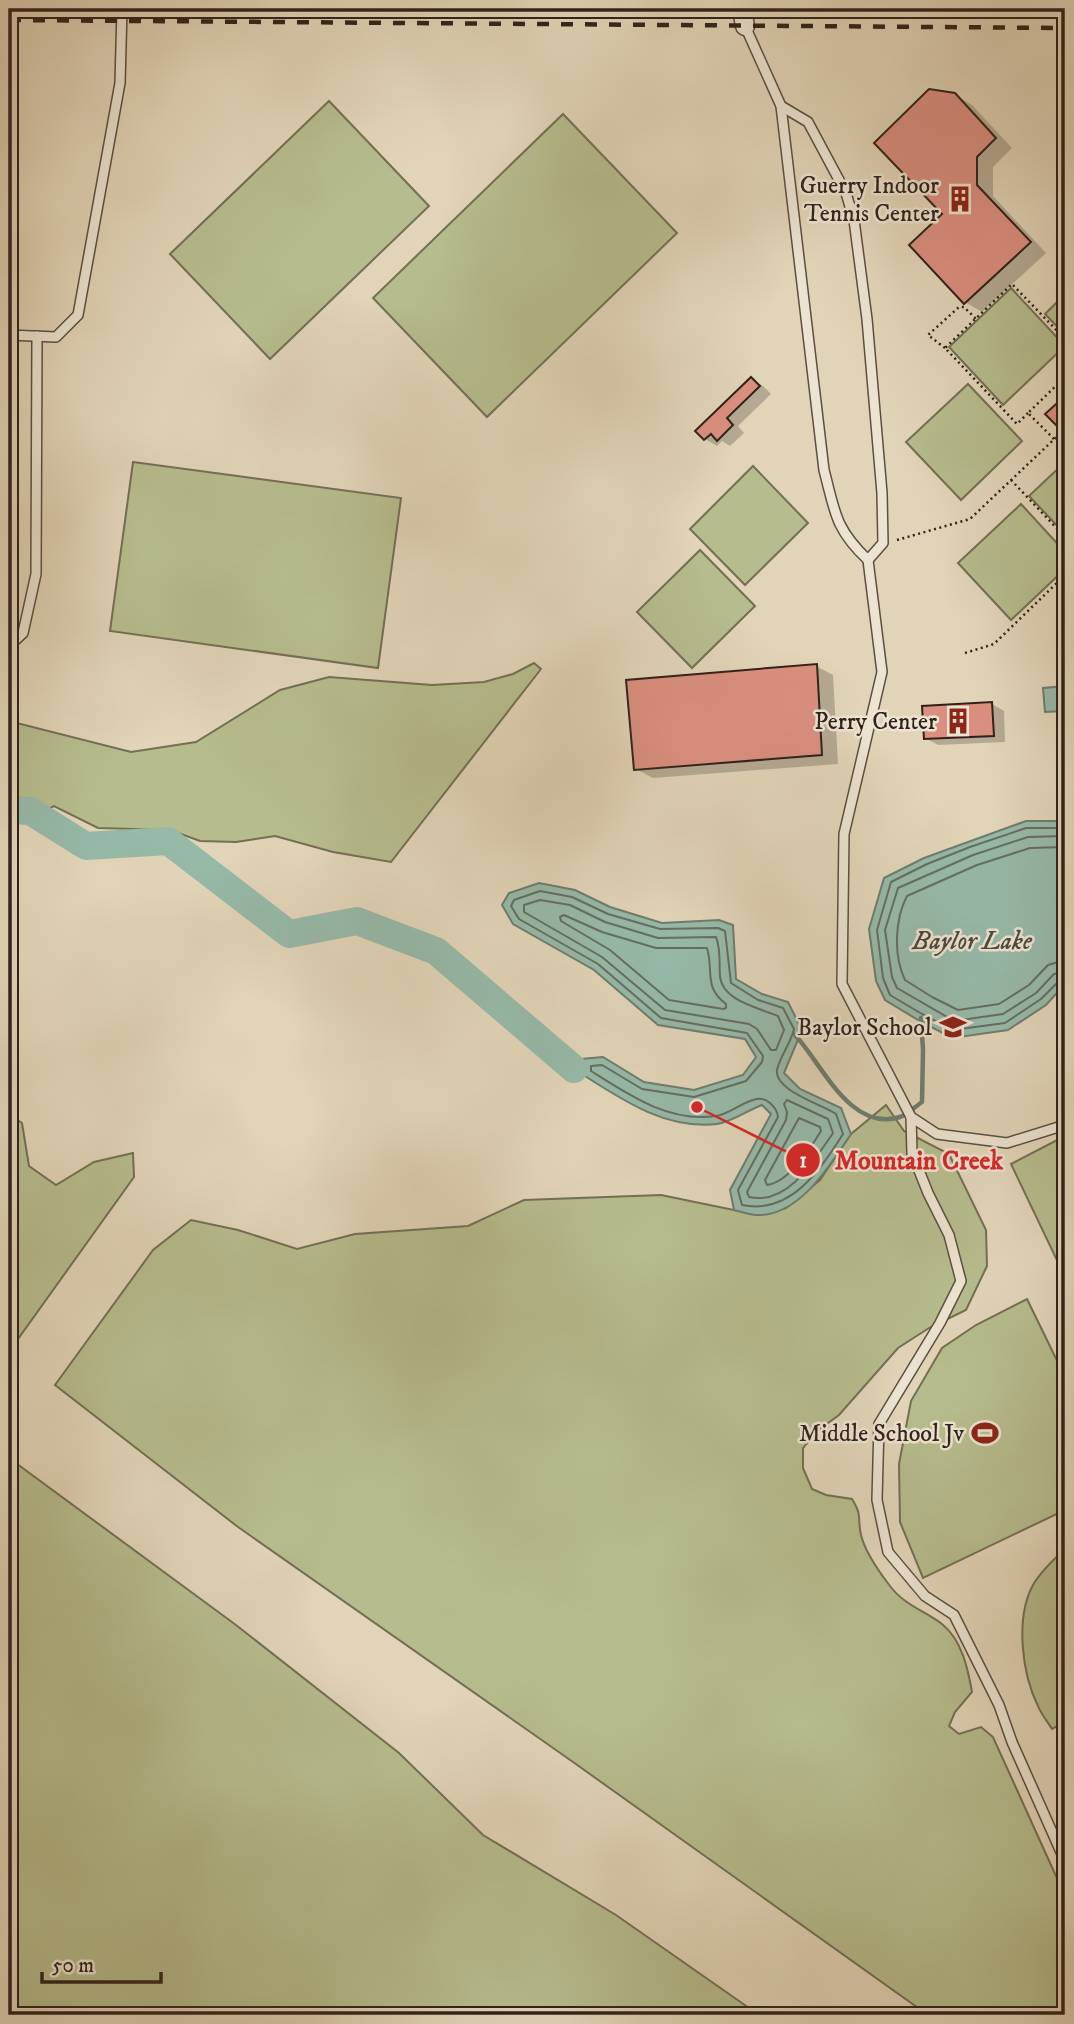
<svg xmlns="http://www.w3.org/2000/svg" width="1074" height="2024" font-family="'IM FELL DW Pica',serif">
<rect width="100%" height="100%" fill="#e2d4b8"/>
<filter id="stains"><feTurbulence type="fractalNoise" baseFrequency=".00286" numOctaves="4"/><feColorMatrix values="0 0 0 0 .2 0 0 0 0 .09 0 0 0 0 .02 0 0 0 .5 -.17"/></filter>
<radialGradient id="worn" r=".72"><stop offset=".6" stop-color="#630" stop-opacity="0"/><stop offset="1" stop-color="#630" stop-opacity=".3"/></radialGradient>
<g fill="#b6bc8d" stroke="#736f54" stroke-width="2">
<polygon points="756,9 1065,9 1065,14 771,14 759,13"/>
<polygon points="329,101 429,206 270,359 170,254"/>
<polygon points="563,114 677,233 487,417 373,298"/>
<polygon points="1011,288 1065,346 1003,405 949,347"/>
<polygon points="1065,294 1065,335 1045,314"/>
<polygon points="968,384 1022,441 961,500 906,442"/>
<polygon points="133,462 401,498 378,668 110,631"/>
<polygon points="1065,462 1065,534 1029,496"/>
<polygon points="753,466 808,523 745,585 690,529"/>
<polygon points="1021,504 1065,552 1065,569 1011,620 958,563"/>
<polygon points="700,550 755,606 692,668 637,612"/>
<polygon points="534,663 541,669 391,862 333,852 275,836 236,842 200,841 170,830 98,828 54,806 9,828 9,721 131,752 196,742 280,690 329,677 432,685 484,682 513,674"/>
<path d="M 886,1105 L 904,1131 L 949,1154 L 986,1230 L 987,1266 L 966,1310 L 929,1328 L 898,1348 L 839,1415 L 817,1431 L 803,1448 L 803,1468 L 812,1489 L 826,1495 L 852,1499 C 863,1517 857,1517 861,1535 C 865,1552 880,1573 890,1586 C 904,1605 925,1611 942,1624 C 962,1640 968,1669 972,1692 L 955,1712 L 949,1726 L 959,1734 L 981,1727 L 993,1737 L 1065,1896 L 1065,2015 L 928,2015 L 573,1762 L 238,1527 L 55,1385 L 153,1250 L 191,1220 L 238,1230 L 297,1249 L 355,1234 L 468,1226 L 524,1200 L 661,1195 L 758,1215 L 786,1208 L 820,1180 L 851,1134 Z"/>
<polygon points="9,1114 22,1123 29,1166 56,1185 94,1162 133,1153 134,1177 18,1339 9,1345"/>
<polygon points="1065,1136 1065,1277 1011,1164"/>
<polygon points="1027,1299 1065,1377 1065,1510 923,1578 900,1522 899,1464 911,1401 942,1348 976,1325"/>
<polygon points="9,1458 236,1625 399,1753 483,1835 616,1915 759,2015 9,2015"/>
<path d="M 1065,1549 L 1065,1722 L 1052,1729 C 1047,1721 1041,1714 1038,1706 C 1022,1674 1015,1618 1033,1585 C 1041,1571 1054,1559 1065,1549 Z"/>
</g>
<g fill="#96b9a8" stroke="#6d7d70" stroke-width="2">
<polygon points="1065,686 1065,711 1045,712 1043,688"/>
<polygon points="1026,821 1065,821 1065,984 1046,1005 1008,1030 952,1038 918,1020 885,1000 876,981 869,929 884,878 924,858"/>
<path d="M 539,883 L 575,890 L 610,907 L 662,923 L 719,920 L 733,925 L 736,979 L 762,994 L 788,1002 L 802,1030 L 784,1073 L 800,1089 L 841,1108 L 851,1134 C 830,1165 799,1218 755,1215 C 748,1214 741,1212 734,1210 L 730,1190 L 771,1114 L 762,1105 C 748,1110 732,1122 717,1124 C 663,1130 618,1097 574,1069 L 581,1059 L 603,1057 L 644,1082 L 694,1090 L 743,1075 L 756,1057 L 745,1039 L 658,1025 L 594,970 L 513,924 L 502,905 L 509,893 Z"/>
</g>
<g fill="#0003">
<polygon points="955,95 972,105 1012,148 993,167 993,196 1046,253 982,312 965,302 945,214"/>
<polygon points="751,379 763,386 771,394 738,426 744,433 730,446 722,441 717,446 705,439"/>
<polygon points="1065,398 1065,430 1048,414"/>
<polygon points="816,666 833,675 838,764 653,778 636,769"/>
<polygon points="992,704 1004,711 1005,742 938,745 925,738"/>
</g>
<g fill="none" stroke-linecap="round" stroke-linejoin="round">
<g stroke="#636e62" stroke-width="2">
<polyline points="1065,828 1026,828 970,847 927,864 891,882 877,930 883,978 890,995 922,1014 953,1030 1005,1023 1041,999 1059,981 1065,980"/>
<polyline points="1065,836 1028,837 973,855 898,888 885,930 892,977 897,988 954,1021 1003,1014 1036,993 1054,974 1065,971"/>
<path d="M 1065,847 L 1030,848 L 977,865 L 907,896 C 895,919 893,955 905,980 L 932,997 L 958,1010 L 999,1004 L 1029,985 L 1048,965 L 1065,960"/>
<path d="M 540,891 L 572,897 L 608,914 L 660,929 L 718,928 L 725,931 L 731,983 L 758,1000 L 783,1008 L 794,1029 C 791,1043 780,1056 777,1070 C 774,1091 824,1105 836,1114 L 843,1134 C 820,1170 791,1215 742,1205 L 738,1190 L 778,1117 C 777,1110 775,1108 770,1103 C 756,1089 733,1114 716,1116 C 669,1123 629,1095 591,1071 L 591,1066 L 602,1065 L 642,1089 L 694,1097 L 746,1081 L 762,1062 L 763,1056 L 747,1033 L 661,1018 L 598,964 L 519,919 L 511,906 L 514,900 Z"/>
<path d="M 540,900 L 570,905 L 605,922 L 658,938 L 716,937 C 721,949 719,963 720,976 C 722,1001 759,1008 778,1016 L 784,1030 L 776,1050 L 771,1050 L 757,1029 L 749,1024 L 665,1010 L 602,957 L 524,912 L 524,905 Z"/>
<path d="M 564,915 L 602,932 L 656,948 L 707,948 C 714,970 703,987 726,1004 L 726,1008 L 723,1009 L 669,1000 L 610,950 L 561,921 L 560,917 Z"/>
<path d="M 787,1100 L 828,1119 L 833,1133 C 815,1159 788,1206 749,1197 L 747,1192 L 786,1120 L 787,1112 L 784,1104 Z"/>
<path d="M 799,1118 L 820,1127 L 821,1131 C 810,1149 789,1182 767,1185 L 765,1180 Z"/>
</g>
<path stroke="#6d7d70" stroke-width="4.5" d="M 795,1035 C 821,1062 850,1133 900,1117 C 907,1115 916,1106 922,1102 L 923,1050 L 921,1018"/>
<polyline stroke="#96b9a8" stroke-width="28" points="9,810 30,811 86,846 168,841 289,934 357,921 436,951 574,1069"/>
</g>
<g fill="#db8f80" stroke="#30221b" stroke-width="2">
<polygon points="929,89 955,93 996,138 977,157 977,185 1031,242 964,304 909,245 942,214 874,143"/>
<polygon points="751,377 760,386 727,418 733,425 717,441 711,434 704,440 695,431"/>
<polygon points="1065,396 1065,422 1059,428 1045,414"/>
<polygon points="817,664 822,755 634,770 626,680"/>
<polygon points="992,702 994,736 924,739 922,706"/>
</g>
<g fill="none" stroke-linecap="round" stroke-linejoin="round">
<g stroke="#5c4e42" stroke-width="12">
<g id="lane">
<path d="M 745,26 L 781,106 L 824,470 C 835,512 835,529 868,560 L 882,672 L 844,834 L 842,984 L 911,1117 L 937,1134 L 1007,1143 L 1065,1125"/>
<polyline points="781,106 808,122 846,193 854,220 867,319 882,493 883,543 868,560"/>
<polyline points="9,335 56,337 78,315 120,83 122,9"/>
<polyline points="9,646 23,633 36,574 37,336"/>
<polyline points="911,1117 912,1153 928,1193 949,1235 961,1281 940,1323 879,1424 877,1500 888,1552 925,1596 954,1615 999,1705 1012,1742 1065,1861"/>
</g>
</g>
<g stroke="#5c4e42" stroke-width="21">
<polyline id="street" points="742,9 745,26"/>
</g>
<g stroke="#30221b" stroke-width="2.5" stroke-dasharray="2 3.5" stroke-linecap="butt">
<polyline points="945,348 928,335 959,307 964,307 976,319"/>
<polyline points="1028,413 1017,424 945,348 1012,284 1065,339"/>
<polyline points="1054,439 1028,413 1065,377"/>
<polyline points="1011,480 1065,537"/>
<polyline points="897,540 970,519 1065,429"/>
<polyline points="965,653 994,644 1065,575"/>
</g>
<use href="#lane" stroke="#ece3d1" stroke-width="9"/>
<use href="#street" stroke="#ece3d1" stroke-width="18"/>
<polyline stroke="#30221b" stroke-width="4.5" stroke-dasharray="12 12" stroke-linecap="butt" points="9,20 1065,28"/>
</g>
<defs>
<g id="building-bare" transform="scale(2.1)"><path d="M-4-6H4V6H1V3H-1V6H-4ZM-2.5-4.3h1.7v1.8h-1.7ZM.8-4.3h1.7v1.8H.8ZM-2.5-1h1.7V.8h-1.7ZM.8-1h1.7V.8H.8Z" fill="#8f2418" stroke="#ece3d1" stroke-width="2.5" paint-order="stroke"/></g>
<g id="school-bare" transform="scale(2.1)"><path d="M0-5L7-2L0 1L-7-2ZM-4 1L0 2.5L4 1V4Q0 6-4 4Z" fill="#8f2418" stroke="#ece3d1" stroke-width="2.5" paint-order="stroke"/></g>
<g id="stadium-bare" transform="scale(2.1)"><path d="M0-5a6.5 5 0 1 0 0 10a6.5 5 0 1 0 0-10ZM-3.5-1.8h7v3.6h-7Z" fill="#8f2418" stroke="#ece3d1" stroke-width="2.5" paint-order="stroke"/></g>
</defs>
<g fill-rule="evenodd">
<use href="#building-bare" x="960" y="199"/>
<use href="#building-bare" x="958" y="721"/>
<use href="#school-bare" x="953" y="1027"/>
<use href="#stadium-bare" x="985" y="1433"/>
</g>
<g text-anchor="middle" stroke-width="5" stroke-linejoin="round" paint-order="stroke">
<g font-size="24" fill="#30221b" stroke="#ece3d1" text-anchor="end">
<text x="939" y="193">Guerry Indoor<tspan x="939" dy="28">Tennis Center</tspan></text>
<text x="937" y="729">Perry Center</text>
<text x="932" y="1035">Baylor School</text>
<text x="964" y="1441">Middle School Jv</text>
</g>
<g font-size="26" font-style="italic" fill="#4a483e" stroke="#ece3d1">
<text x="972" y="949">Baylor Lake</text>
</g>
</g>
<path fill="none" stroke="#d62828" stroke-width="2.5" d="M697 1107L803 1160"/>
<g fill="#d62828" stroke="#ece3d1" stroke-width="2.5">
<circle cx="697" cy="1107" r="7"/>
<circle cx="803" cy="1160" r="18"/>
</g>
<g font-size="21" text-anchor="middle" font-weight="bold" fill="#fff">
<text x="803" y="1167">1</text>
</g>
<g font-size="26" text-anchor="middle" font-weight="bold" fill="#d62828" stroke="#ece3d1" stroke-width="5" stroke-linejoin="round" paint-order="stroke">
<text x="919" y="1169">Mountain Creek</text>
</g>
<rect width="1074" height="2024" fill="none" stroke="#e2d4b8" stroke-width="35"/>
<rect x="10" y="10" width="1053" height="2003" fill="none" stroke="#30221b" stroke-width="3.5"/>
<rect x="18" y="18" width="1039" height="1989" fill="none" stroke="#30221b" stroke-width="2"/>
<path d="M42 1972v10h119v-10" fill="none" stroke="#30221b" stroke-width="3.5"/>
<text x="52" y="1972" font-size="21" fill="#30221b" stroke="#ece3d1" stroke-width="5" paint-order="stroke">50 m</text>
<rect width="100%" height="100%" filter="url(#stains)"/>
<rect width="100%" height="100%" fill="url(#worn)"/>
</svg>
